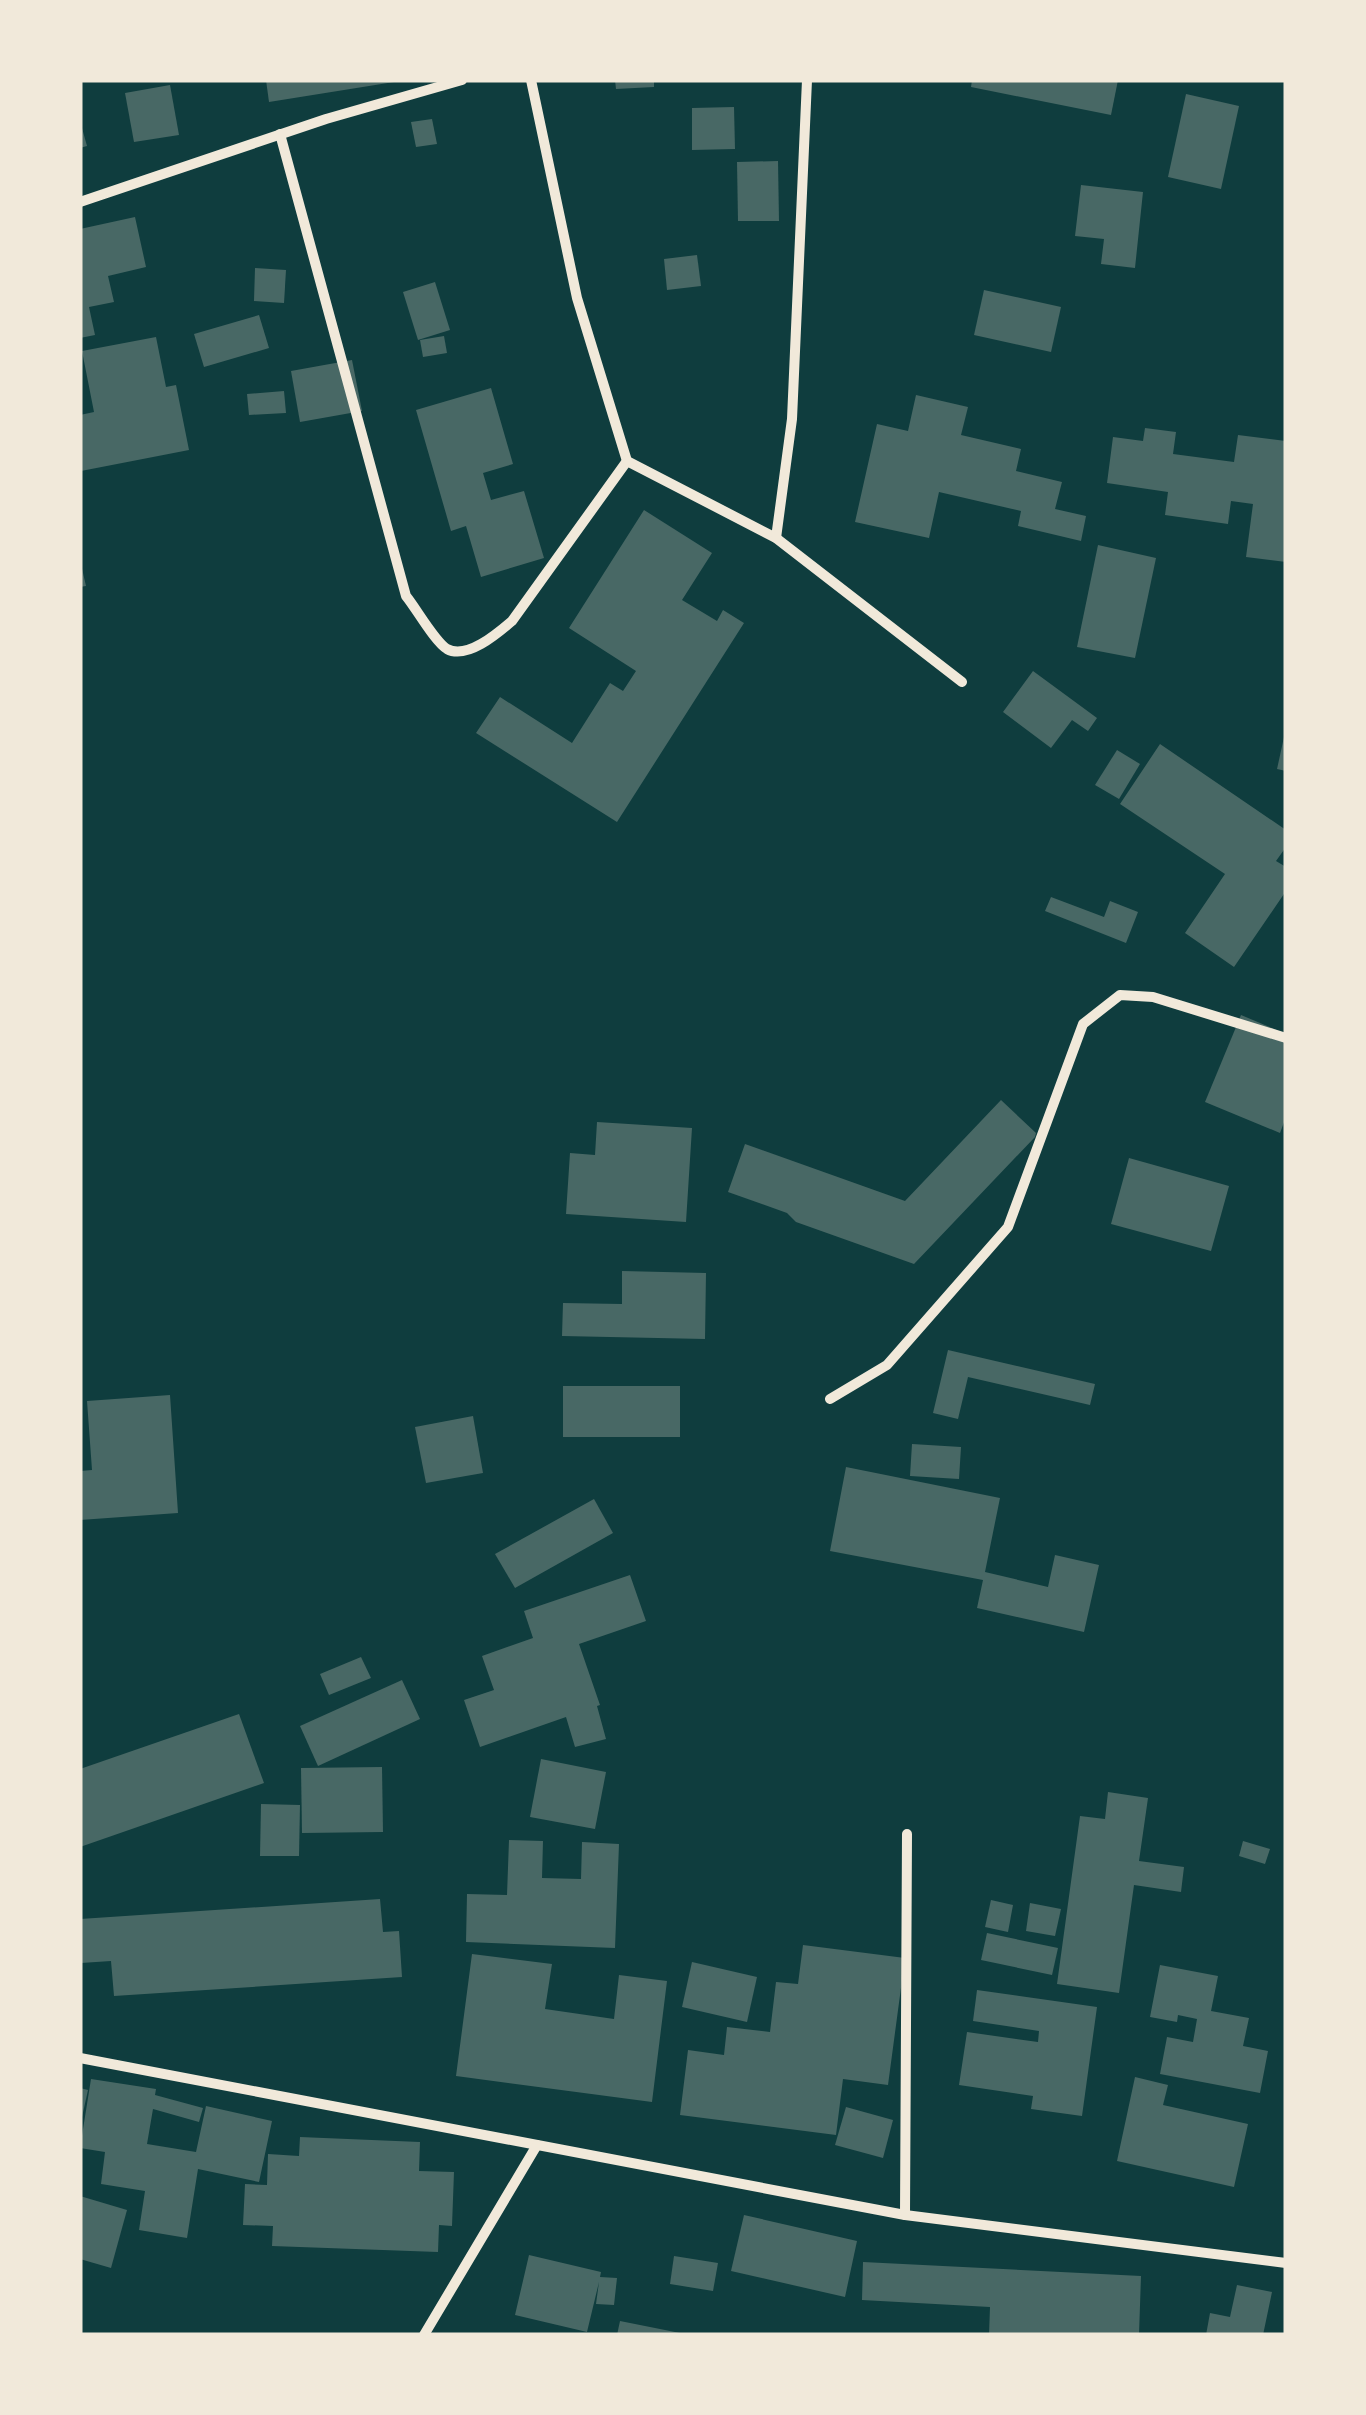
<svg xmlns="http://www.w3.org/2000/svg" width="1366" height="2415" font-family="'Fira Sans Condensed',sans-serif">
<rect width="100%" height="100%" fill="#0f3d3e"/>
<g fill="#486865">
<polygon points="266,80 393,80 394,82 269,102"/>
<polygon points="615,80 654,80 654,87 616,89"/>
<polygon points="972,80 1118,80 1111,115 971,87"/>
<polygon points="170,85 179,135 134,142 125,93"/>
<polygon points="1186,94 1239,106 1221,189 1168,177"/>
<polygon points="734,107 735,149 692,150 692,108"/>
<polygon points="432,119 437,144 416,147 411,122"/>
<polygon points="80,121 87,146 80,148"/>
<polygon points="778,161 779,221 738,221 737,162"/>
<polygon points="1081,185 1143,192 1135,268 1101,264 1104,239 1075,236"/>
<polygon points="135,217 146,267 108,276 114,302 89,307 95,335 80,338 80,229"/>
<polygon points="697,255 701,286 667,290 664,259"/>
<polygon points="255,268 286,270 284,303 254,301"/>
<polygon points="435,282 450,330 418,340 403,292"/>
<polygon points="984,290 1061,307 1051,352 974,335"/>
<polygon points="259,315 269,348 204,367 194,334"/>
<polygon points="444,336 447,353 423,357 420,340"/>
<polygon points="156,337 166,387 176,385 189,450 81,471 80,415 94,412 82,351"/>
<polygon points="352,360 362,411 300,422 291,371"/>
<polygon points="491,388 513,464 483,473 491,500 524,491 544,558 481,577 466,526 451,531 416,410"/>
<polygon points="284,391 286,413 249,415 247,394"/>
<polygon points="916,395 968,407 961,435 1021,449 1016,471 1062,482 1055,509 1086,516 1081,541 1018,526 1021,511 939,492 929,538 855,522 877,424 908,431"/>
<polygon points="1145,428 1176,432 1173,454 1234,462 1238,435 1286,441 1286,562 1246,557 1253,504 1231,501 1228,524 1165,515 1168,492 1107,483 1113,437 1143,441"/>
<polygon points="644,510 712,553 682,600 717,621 723,610 744,623 617,822 476,733 500,697 572,743 610,683 623,691 636,671 569,628"/>
<polygon points="1098,545 1156,558 1135,658 1077,647"/>
<polygon points="80,560 86,586 80,587"/>
<polygon points="1033,671 1097,718 1088,731 1072,720 1051,748 1003,712"/>
<polygon points="1284,737 1286,737 1286,771 1277,769"/>
<polygon points="1160,744 1286,830 1286,847 1276,861 1286,867 1286,891 1234,967 1185,933 1225,874 1120,804"/>
<polygon points="1117,750 1140,764 1119,799 1095,785"/>
<polygon points="1051,897 1104,917 1110,901 1138,912 1126,943 1045,911"/>
<polygon points="1241,1015 1286,1034 1286,1117 1280,1133 1205,1102"/>
<polygon points="1001,1100 1036,1133 1035,1137 914,1264 796,1222 787,1213 728,1192 745,1144 905,1201"/>
<polygon points="597,1122 692,1128 686,1222 566,1214 570,1153 595,1155"/>
<polygon points="1129,1158 1229,1186 1211,1251 1111,1224"/>
<polygon points="622,1271 706,1273 705,1339 562,1336 563,1303 622,1304"/>
<polygon points="948,1350 1095,1384 1090,1405 968,1377 958,1419 933,1413"/>
<rect x="563" y="1386" width="117" height="51"/>
<polygon points="170,1395 178,1513 80,1520 80,1471 92,1470 87,1401"/>
<polygon points="473,1416 483,1473 426,1483 415,1427"/>
<polygon points="912,1444 961,1447 959,1479 910,1476"/>
<polygon points="846,1467 1000,1498 985,1572 1048,1587 1055,1555 1099,1565 1084,1632 977,1608 983,1580 830,1551"/>
<polygon points="594,1499 613,1533 515,1588 495,1554"/>
<polygon points="630,1575 646,1621 579,1644 600,1705 597,1706 606,1739 575,1747 566,1717 480,1747 464,1700 494,1690 482,1656 533,1638 524,1611"/>
<polygon points="361,1657 371,1678 329,1695 320,1674"/>
<polygon points="402,1680 420,1719 318,1766 300,1726"/>
<polygon points="239,1714 264,1783 80,1847 80,1769"/>
<polygon points="541,1759 606,1772 595,1829 530,1817"/>
<polygon points="382,1767 383,1832 302,1833 301,1768"/>
<polygon points="1108,1792 1148,1798 1139,1861 1184,1867 1181,1892 1134,1885 1119,1993 1057,1984 1080,1816 1105,1819"/>
<polygon points="261,1804 300,1805 299,1856 260,1856"/>
<polygon points="509,1840 543,1841 542,1878 581,1879 582,1842 619,1844 615,1948 466,1942 467,1894 507,1895"/>
<polygon points="1243,1841 1270,1849 1265,1864 1239,1856"/>
<polygon points="380,1899 383,1932 399,1931 402,1977 114,1996 111,1961 81,1963 80,1919"/>
<polygon points="991,1900 1013,1905 1008,1932 985,1927"/>
<polygon points="1030,1903 1061,1909 1055,1936 1026,1931"/>
<polygon points="987,1933 1058,1948 1052,1975 981,1960"/>
<polygon points="803,1945 905,1958 888,2085 843,2079 836,2135 680,2115 688,2050 724,2055 727,2027 770,2032 776,1982 798,1984"/>
<polygon points="472,1954 552,1964 545,2009 614,2019 619,1975 667,1981 652,2102 456,2076"/>
<polygon points="692,1962 757,1977 747,2022 682,2007"/>
<polygon points="1160,1965 1218,1976 1211,2011 1249,2018 1243,2046 1268,2051 1260,2093 1160,2074 1167,2037 1193,2042 1197,2019 1178,2015 1177,2022 1150,2017"/>
<polygon points="977,1990 1097,2007 1082,2116 1031,2109 1033,2096 959,2085 967,2032 1038,2042 1039,2031 973,2021"/>
<polygon points="1135,2077 1168,2085 1163,2105 1248,2124 1234,2187 1117,2161"/>
<polygon points="91,2079 156,2089 155,2095 203,2108 199,2122 153,2109 147,2144 196,2152 206,2106 272,2121 259,2182 198,2169 187,2238 139,2230 145,2191 101,2184 105,2152 80,2148"/>
<polygon points="80,2088 88,2090 82,2117 80,2117"/>
<polygon points="846,2107 893,2120 883,2158 835,2145"/>
<polygon points="300,2137 420,2142 419,2171 454,2172 452,2226 439,2225 438,2252 272,2246 273,2226 243,2225 245,2184 267,2185 268,2154 299,2156"/>
<polygon points="80,2196 127,2210 111,2268 80,2259"/>
<polygon points="744,2215 857,2241 845,2297 731,2271"/>
<polygon points="529,2255 601,2272 600,2277 617,2278 614,2305 596,2304 599,2282 587,2332 515,2315"/>
<polygon points="674,2256 718,2263 713,2291 670,2284"/>
<polygon points="863,2262 1141,2276 1139,2335 989,2335 990,2307 862,2300"/>
<polygon points="1237,2285 1272,2292 1263,2335 1206,2335 1210,2313 1230,2317"/>
<polygon points="620,2321 680,2333 680,2335 617,2335"/>
</g>
<g fill="none" stroke-linecap="round" stroke-linejoin="round">
<g stroke="#f1e9da" stroke-width="10">
<polyline points="531,80 577,298 627,461 776,538 962,682"/>
<path d="M 280,134 L 406,596 C 416,608 435,642 447,649 C 467,660 498,633 512,621 L 627,461"/>
<polyline points="80,202 326,119 462,80"/>
<polyline points="776,538 792,419 807,80"/>
<polyline points="830,1399 887,1365 1008,1227 1083,1024 1120,995 1153,997 1286,1038"/>
<polyline points="80,2058 905,2215 1286,2263"/>
<polyline points="905,2215 907,1834"/>
<polyline points="424,2335 537,2145"/>
</g>
</g>
<rect width="1366" height="2415" fill="none" stroke="#f1e9da" stroke-width="165"/>
</svg>
